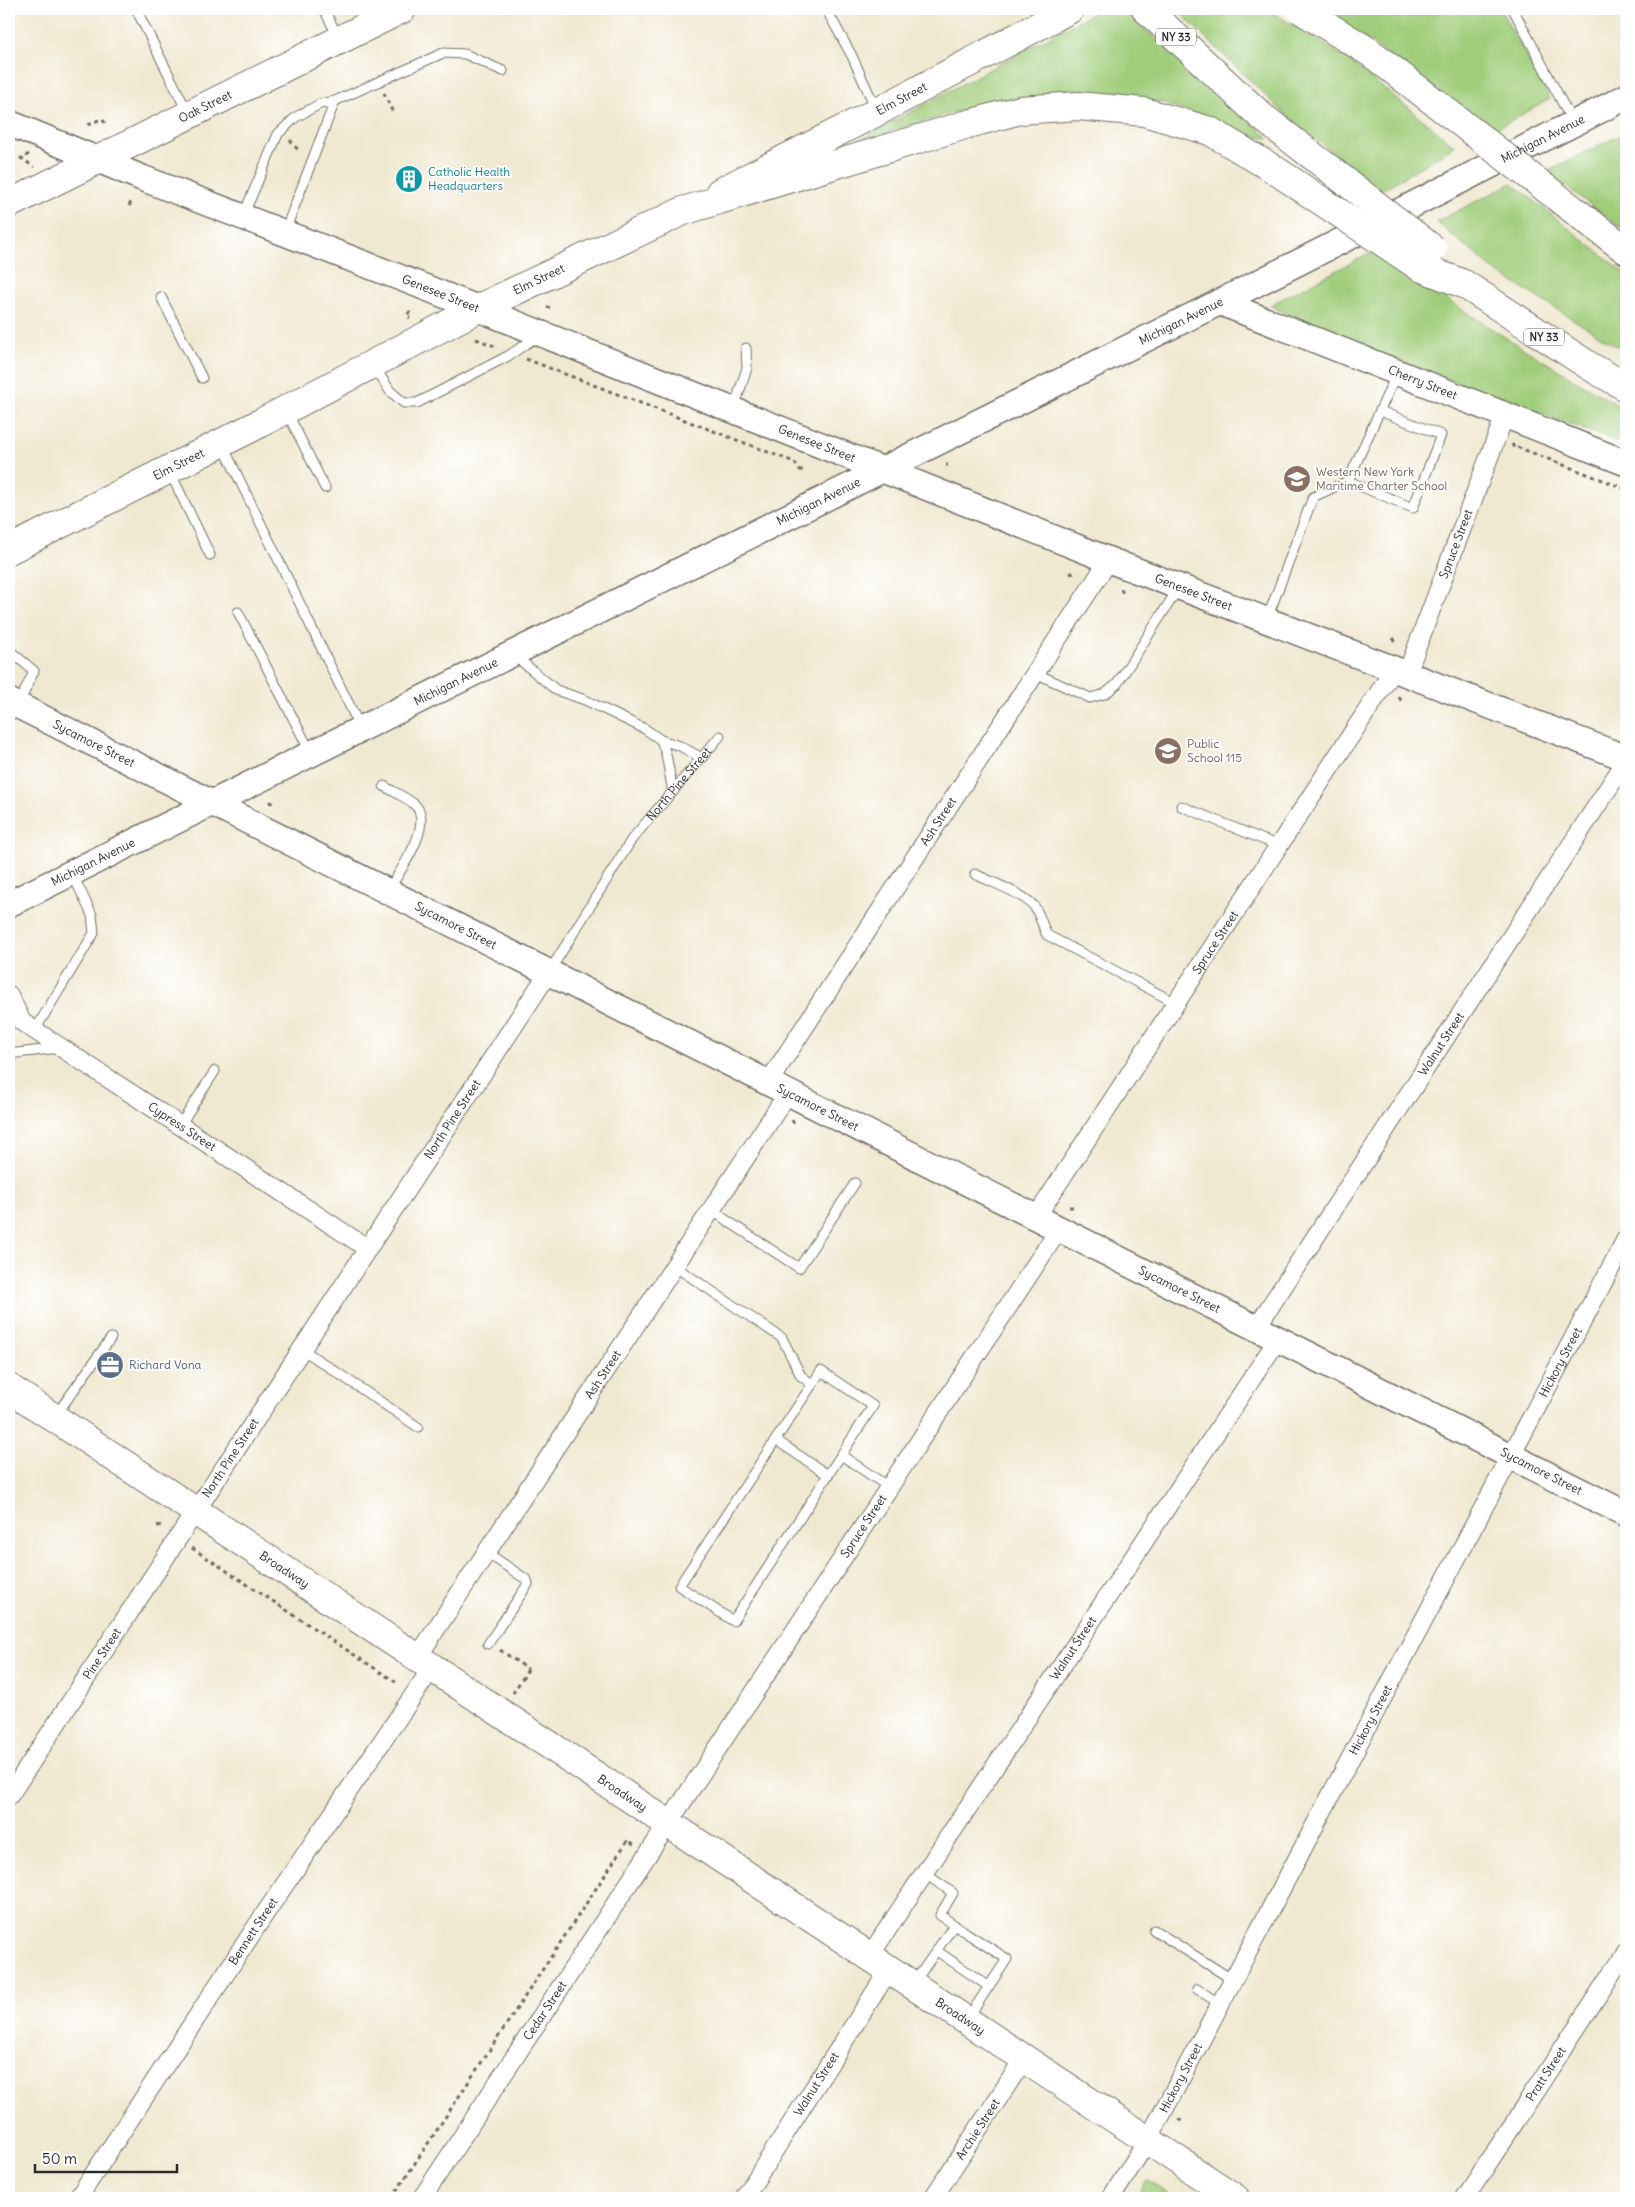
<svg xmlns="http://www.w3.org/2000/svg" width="1635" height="2207" font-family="Delius,sans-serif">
<rect width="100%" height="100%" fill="#fff"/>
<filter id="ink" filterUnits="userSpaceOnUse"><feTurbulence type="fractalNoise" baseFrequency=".02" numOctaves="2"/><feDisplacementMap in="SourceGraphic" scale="10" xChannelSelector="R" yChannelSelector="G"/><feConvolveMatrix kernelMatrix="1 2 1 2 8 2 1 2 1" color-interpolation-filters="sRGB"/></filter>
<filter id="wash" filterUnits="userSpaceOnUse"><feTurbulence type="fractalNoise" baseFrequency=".0096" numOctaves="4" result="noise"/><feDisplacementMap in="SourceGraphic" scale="20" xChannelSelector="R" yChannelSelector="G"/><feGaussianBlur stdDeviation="1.12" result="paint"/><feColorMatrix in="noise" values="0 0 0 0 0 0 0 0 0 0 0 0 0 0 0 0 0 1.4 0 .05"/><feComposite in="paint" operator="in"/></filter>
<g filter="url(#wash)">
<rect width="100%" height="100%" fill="#f0e9d1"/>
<g fill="#a0cd7a" stroke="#667c52">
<polygon points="1101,9 1122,9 1269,138 1255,137 1160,102 1107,95 1066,96 976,106 853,143"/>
<polygon points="1176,9 1267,9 1345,57 1455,146 1382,190 1291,120"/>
<polygon points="1323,9 1500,9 1550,99 1494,130"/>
<polygon points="1626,132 1626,231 1546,172"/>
<polygon points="1512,183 1626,274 1626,352 1498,273 1436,222"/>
<path d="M 1376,250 C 1456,309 1541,360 1626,410 L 1626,445 L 1320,331 L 1270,305 Z"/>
<polygon points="1147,2180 1176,2198 1135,2198"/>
</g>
</g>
<g filter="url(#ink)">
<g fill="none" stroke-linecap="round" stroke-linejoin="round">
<g stroke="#706e65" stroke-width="11">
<g id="lane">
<polyline points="136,9 187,111"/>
<polyline points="324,9 338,37"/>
<polyline points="826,9 852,56 876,109"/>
<polyline points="1513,9 1573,123"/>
<polyline points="243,216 278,134 296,117 320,104 335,101 443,53 465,54 503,71"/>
<polyline points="285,231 335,101"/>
<polyline points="161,297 202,378"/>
<polyline points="374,366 390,391 404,403 417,403 508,356 538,336"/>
<polyline points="734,408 747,368 746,348"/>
<polyline points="287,412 325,488"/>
<polyline points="223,446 361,729"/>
<polyline points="170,472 210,555"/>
<polyline points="1348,481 1413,508 1441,435 1380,411"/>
<polyline points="238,612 311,753"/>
<polyline points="1267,619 1313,497 1348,481 1396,375"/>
<polyline points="9,650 34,671 19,703"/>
<polyline points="514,655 556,690 585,700 645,729 661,740 680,746 702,758"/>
<polyline points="1035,673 1090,698 1105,694 1117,684 1178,589"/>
<polyline points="661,740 666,754 673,792"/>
<path d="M 384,786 C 394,792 405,797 414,804 C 436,823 399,872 388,891"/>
<polyline points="1181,806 1279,846"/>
<path d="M 975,874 C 991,882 1022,893 1034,906 C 1040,914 1042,926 1047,935 L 1176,1003"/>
<path id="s1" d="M 549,972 L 632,839 L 720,736"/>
<polyline points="35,1030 94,933 92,915 72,873"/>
<polyline points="9,1054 59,1048"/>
<polyline points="180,1125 215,1071"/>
<polyline points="711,1210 799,1268 855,1183"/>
<polyline points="674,1266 782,1338 801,1376 812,1384"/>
<polyline points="302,1349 418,1427"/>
<polygon points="821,1371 873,1406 733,1621 679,1586"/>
<polyline points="56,1415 111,1338"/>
<polyline points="776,1440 828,1475"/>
<polyline points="841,1455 890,1488"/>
<polyline points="486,1552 527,1580 528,1584 488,1644"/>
<polyline points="924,1873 953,1893 940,1915 954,1925"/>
<polyline points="1154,1930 1233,1980"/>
<polyline points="937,1951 988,1986"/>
<polyline points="914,1983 954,1925 1007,1959 968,2018"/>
<polyline points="1197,1989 1220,2004"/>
</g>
</g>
<g stroke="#706e65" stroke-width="20">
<g id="street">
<path id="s2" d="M 1407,673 L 1505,415"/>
<path id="s3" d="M 9,995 L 22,1022 L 367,1248"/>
<path id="s4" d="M 768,1083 L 1109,560"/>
<path id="s5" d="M 1036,1217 L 1395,668"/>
<path id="s6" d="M 1256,1328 L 1626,761"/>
<path id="s7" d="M 417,1658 L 788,1093"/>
<path id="s8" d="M 9,1796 L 549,972"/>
<path id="s9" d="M 869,1957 L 1278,1339"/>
<path id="s10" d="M 78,2198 L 262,1918 L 432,1668"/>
<path id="s11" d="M 422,2198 L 1059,1229"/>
<path id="s12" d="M 744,2198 L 889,1970"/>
<path id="s13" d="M 933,2198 L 1024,2059"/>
<path id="s14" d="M 1111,2198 L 1148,2140 L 1626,1239"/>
<path id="s15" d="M 1465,2198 L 1626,1952"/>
</g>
</g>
<g stroke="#706e65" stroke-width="28">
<g id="secondary">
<path id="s16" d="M 9,123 L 142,178 L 414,283 L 1109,560 L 1626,758"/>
<path id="s17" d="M 1219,302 L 1626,463"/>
<path id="s18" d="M 9,701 L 1626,1514"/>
<path id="s19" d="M 9,904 L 1232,296 L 1626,97"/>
</g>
</g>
<g stroke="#706e65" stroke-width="30">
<g id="primary">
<path id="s20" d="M 720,192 L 877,112 L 1070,9"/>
<path id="s21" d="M 9,1388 L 1235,2198"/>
</g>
</g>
<g stroke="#706e65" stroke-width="30">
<g id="highway">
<polyline points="1146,9 1261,116 1310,154"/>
<path id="s22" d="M 9,204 L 402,9"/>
<polyline points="1575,211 1626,250"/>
<polyline points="1420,267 1464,284 1591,367 1626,387"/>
<path id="s23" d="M 9,550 L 251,428 L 477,309 L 683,211 L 965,125 L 1020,110 L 1078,106 L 1144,112 L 1210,131 L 1275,170"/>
</g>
</g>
<g stroke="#706e65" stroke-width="3" stroke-dasharray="4 4" stroke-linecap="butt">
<polyline points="384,93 393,113"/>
<polyline points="88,125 101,119 106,123"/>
<polyline points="290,140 298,150"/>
<polyline points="29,154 21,158 34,167"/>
<polyline points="129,206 131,202"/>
<polyline points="547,307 550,308"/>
<polyline points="410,311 407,316 410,318"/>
<polyline points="476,339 497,347"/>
<polyline points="526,359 794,462 800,470 804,470"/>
<polyline points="1512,444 1514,448 1517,447 1626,489"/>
<polyline points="946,465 948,465"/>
<polyline points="1070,574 1075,572"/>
<polyline points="1121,589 1123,593"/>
<polyline points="1393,638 1397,643"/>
<polyline points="1399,697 1402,702"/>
<polyline points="269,803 273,802"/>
<polyline points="792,1120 795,1125"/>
<polyline points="1069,1207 1075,1207"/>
<polyline points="157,1526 162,1525"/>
<polyline points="192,1548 397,1683"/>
<polyline points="500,1650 528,1669"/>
<polyline points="513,1693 529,1668"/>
<polyline points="1178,2119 1185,2123"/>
<polyline points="392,2198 628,1840 635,1845"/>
</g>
<use href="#lane" stroke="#fff" stroke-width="9"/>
<use href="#street" stroke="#fff" stroke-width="18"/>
<use href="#secondary" stroke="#fff" stroke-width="25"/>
<use href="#primary" stroke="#fff" stroke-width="28"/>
<use href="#highway" stroke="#fff" stroke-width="28"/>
<g stroke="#706e65" stroke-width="30" stroke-linecap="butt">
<g id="highway-bridge">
<polyline points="1300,9 1371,53 1575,211"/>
<polyline points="1310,154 1433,249"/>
<polyline points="1275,170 1420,267"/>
</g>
</g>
<use href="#highway-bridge" stroke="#fff" stroke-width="28"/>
</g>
</g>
<defs>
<g id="building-disc" transform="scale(1.4375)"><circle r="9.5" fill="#0f9aa8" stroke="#fff"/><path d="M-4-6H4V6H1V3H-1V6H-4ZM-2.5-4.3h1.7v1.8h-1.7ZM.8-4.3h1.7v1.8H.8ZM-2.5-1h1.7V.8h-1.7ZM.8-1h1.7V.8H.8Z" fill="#fff"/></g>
<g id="school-disc" transform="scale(1.4375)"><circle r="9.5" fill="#8d6e63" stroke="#fff"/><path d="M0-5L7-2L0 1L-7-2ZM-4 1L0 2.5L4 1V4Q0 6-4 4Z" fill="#fff"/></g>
<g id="office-disc" transform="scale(1.4375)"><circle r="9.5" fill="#5c6f8a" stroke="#fff"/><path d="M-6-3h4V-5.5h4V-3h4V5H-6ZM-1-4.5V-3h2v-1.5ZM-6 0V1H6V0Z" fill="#fff"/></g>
</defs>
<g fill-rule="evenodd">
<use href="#building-disc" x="409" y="179"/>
<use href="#school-disc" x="1297" y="479"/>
<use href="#school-disc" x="1168" y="751"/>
<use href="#office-disc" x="110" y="1365"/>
</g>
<g text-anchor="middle" stroke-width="4" stroke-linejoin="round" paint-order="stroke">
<g fill="#fff" stroke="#6b6b6b" stroke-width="1">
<rect x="1156" y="28.5" width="40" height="17" rx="4"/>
<rect x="1524" y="328.5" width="40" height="17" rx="4"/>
</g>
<g font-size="11" font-weight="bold" fill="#2b2b2b">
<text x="1176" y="41">NY 33</text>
<text x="1544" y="341">NY 33</text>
</g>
<g font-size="12" fill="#2b2b2b" stroke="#fff">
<text dy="4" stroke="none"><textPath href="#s20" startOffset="204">Elm Street</textPath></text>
<text dy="4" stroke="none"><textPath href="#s22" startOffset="219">Oak Street</textPath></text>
<text dy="4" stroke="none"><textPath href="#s19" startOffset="1714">Michigan Avenue</textPath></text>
<text dy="4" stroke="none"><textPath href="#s23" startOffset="595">Elm Street</textPath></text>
<text dy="4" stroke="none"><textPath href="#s16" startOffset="464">Genesee Street</textPath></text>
<text dy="4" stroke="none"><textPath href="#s19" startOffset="1309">Michigan Avenue</textPath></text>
<text dy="4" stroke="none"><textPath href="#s17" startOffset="219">Cherry Street</textPath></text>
<text dy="4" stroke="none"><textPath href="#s16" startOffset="869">Genesee Street</textPath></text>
<text dy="4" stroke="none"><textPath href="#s23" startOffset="190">Elm Street</textPath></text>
<text dy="4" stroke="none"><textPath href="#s19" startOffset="904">Michigan Avenue</textPath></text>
<text dy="4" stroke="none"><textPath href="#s2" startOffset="138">Spruce Street</textPath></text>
<text dy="4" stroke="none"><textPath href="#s16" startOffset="1274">Genesee Street</textPath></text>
<text dy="4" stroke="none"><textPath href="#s19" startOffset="499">Michigan Avenue</textPath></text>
<text dy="4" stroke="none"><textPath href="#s18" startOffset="95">Sycamore Street</textPath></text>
<text dy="4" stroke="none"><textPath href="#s1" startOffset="229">North Pine Street</textPath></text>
<text dy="4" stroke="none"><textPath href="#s4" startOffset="312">Ash Street</textPath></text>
<text dy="4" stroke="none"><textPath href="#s19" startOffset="94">Michigan Avenue</textPath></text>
<text dy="4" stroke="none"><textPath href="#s18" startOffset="500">Sycamore Street</textPath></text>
<text dy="4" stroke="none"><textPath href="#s5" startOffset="328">Spruce Street</textPath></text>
<text dy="4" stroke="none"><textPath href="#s6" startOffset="339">Walnut Street</textPath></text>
<text dy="4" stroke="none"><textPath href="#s18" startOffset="905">Sycamore Street</textPath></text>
<text dy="4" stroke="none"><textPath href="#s8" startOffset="809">North Pine Street</textPath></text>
<text dy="4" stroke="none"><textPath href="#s3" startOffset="221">Cypress Street</textPath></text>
<text dy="4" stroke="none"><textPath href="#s18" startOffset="1310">Sycamore Street</textPath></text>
<text dy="4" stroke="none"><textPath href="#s14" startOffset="949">Hickory Street</textPath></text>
<text dy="4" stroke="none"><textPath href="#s7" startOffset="339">Ash Street</textPath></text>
<text dy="4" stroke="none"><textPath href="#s8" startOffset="404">North Pine Street</textPath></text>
<text dy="4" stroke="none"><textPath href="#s18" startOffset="1715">Sycamore Street</textPath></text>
<text dy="4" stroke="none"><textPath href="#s11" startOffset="804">Spruce Street</textPath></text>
<text dy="4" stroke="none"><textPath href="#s21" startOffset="330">Broadway</textPath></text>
<text dy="4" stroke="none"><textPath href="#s9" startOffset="370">Walnut Street</textPath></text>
<text dy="4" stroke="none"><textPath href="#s8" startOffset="170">Pine Street</textPath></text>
<text dy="4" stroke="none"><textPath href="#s14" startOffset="544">Hickory Street</textPath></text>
<text dy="4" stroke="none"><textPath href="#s21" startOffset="735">Broadway</textPath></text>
<text dy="4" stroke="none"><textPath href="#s10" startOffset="319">Bennett Street</textPath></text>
<text dy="4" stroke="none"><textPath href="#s11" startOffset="224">Cedar Street</textPath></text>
<text dy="4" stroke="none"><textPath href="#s21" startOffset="1140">Broadway</textPath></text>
<text dy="4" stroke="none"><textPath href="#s15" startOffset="148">Pratt Street</textPath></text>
<text dy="4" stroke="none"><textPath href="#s14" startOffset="139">Hickory Street</textPath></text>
<text dy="4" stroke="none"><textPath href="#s12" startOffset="135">Walnut Street</textPath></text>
<text dy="4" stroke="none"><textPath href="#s13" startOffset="82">Archie Street</textPath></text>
</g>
<g font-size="12" fill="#0d838f" stroke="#fff" text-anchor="start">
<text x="428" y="176">Catholic Health<tspan x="428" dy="14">Headquarters</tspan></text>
</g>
<g font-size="12" fill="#785e54" stroke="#fff" text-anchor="start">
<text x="1316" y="476">Western New York<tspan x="1316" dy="14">Maritime Charter School</tspan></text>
<text x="1187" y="748">Public<tspan x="1187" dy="14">School 115</tspan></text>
</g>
<g font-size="12" fill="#4e5e75" stroke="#fff" text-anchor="start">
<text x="129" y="1369">Richard Vona</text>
</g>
</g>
<rect width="1635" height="2207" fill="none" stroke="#fff" stroke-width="30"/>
<path d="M35 2164v8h142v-8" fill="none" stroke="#2b2b2b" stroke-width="2.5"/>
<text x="42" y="2164" font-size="15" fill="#2b2b2b" stroke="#ffffff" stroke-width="4" paint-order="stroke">50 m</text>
</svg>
